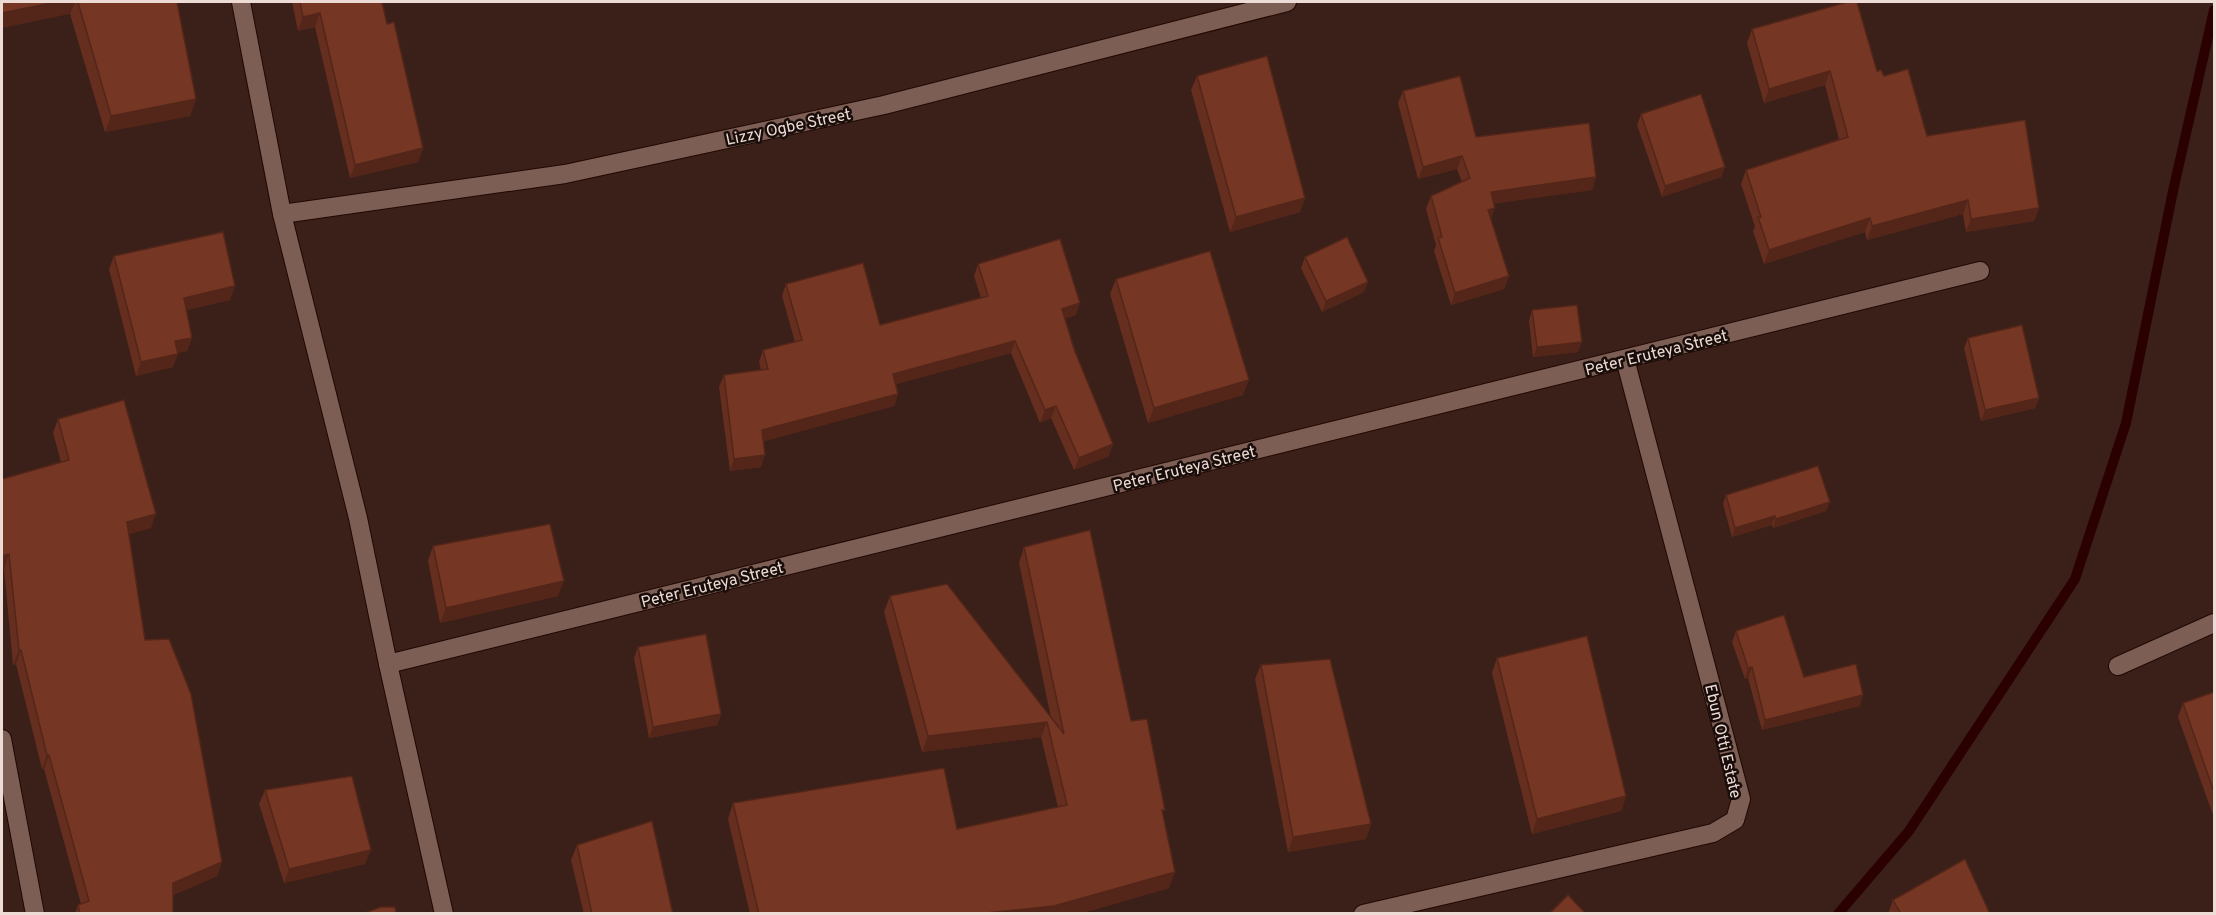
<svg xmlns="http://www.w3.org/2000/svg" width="2216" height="915" font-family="Overpass,sans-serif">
<rect width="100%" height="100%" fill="#3a2018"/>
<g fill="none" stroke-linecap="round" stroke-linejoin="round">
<polyline stroke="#2b0000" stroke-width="10" points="1838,914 1909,831 2075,579 2126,423 2173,191 2214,10"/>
<g stroke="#200803" stroke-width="20">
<g id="street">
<polyline points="241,2 282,214 358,518 388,664 444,914"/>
<polyline points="282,214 565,174 884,105 1287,2"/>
<polyline points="388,664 1980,271"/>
<polyline points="2118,666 2214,623"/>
<polyline points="2,739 35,914"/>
<polyline points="1363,914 1713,833 1735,820 1741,799 1625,359"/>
</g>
</g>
<use href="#street" stroke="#7d5e55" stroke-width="18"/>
</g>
<g fill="#652e1f">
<polygon points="2,2 177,2 196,99 190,116 105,132 70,14"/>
<polygon points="292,2 382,2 387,24 423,148 418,162 350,178 315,27 298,31"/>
<polygon points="1752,29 1877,71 1884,76 1927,136 2039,208 2034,221 1966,232 1963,214 1867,240 1865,232 1764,264 1753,231 1755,227 1741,184 1746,170 1839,139 1825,85 1764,103 1747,43"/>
<polygon points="1197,76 1305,198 1300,212 1230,232 1191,90"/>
<polygon points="1403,91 1476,137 1596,177 1592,190 1494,203 1491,219 1509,276 1504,289 1451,305 1434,251 1436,245 1426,209 1431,196 1462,182 1457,169 1418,179 1398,103"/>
<polygon points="1641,114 1725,167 1721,177 1662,197 1637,125"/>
<polygon points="114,256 230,300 186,310 192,338 187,351 178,353 173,367 136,376 109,269"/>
<polygon points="1305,257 1364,292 1322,312 1301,268"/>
<polygon points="978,264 1076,315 1065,318 1109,456 1074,470 1051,418 1040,423 1011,353 896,384 898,394 894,406 763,441 761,467 730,471 719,387 724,375 761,370 759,362 763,350 795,342 782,296 786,284 880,325 981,298 974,276"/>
<polygon points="1116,279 1243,395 1148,423 1110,294"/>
<polygon points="1532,310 1578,352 1533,357 1529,321"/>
<polygon points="1968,338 2039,398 2035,408 1981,421 1964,348"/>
<polygon points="58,419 151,528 129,534 145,640 222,862 217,876 173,895 173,914 75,914 78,905 81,904 44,769 42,769 16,664 13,665 4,569 2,569 2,479 61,462 53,433"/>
<polygon points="1726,495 1826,511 1773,528 1772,525 1732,537 1723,504"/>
<polygon points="433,546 558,596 440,623 428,561"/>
<polygon points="1024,547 1131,721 1163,815 1169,888 1079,914 750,914 728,819 733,803 957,829 1058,807 1041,737 922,752 884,612 890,596 1051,718 1019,563"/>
<polygon points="1736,631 1804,677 1860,706 1762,730 1748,678 1745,679 1732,642"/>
<polygon points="638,647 721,714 717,725 649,738 634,658"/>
<polygon points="1497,658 1626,796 1621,811 1532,834 1492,673"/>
<polygon points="1261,665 1371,824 1366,839 1288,852 1255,679"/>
<polygon points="2214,692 2214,814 2213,815 2178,717 2183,703"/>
<polygon points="265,790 365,864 284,883 259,804"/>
<polygon points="577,845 673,914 584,914 571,860"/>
<polygon points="1893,900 1990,914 1888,914"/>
</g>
<g fill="#532619">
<polygon points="56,2 75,2 70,14 2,28 2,13"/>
<polygon points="320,13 315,27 298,31 303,17"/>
<polygon points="1830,71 1825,85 1764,103 1769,89"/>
<polygon points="196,99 190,116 105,132 111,116"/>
<polygon points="423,148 418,162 350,178 355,165"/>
<polygon points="1462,156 1457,169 1418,179 1423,167"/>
<polygon points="1725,167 1721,177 1662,197 1665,186"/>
<polygon points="1596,177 1592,190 1486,205 1491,192"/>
<polygon points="1305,198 1300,212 1230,232 1236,217"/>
<polygon points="1968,200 1963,214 1867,240 1872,226"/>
<polygon points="1495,208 1490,221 1488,210"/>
<polygon points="2039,208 2034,221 1966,232 1971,219"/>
<polygon points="1870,218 1865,232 1764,264 1769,250"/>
<polygon points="1509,276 1504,289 1451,305 1455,293"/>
<polygon points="1368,282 1364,292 1322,312 1326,301"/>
<polygon points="235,286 230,300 179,312 184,298"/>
<polygon points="1080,303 1076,315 1057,321 1062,309"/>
<polygon points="192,338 187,351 170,355 175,341"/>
<polygon points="1015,341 1011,353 889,386 893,374"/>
<polygon points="1582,342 1578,352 1533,357 1537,347"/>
<polygon points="178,354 173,367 136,376 141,362"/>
<polygon points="1249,380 1243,395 1148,423 1154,408"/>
<polygon points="898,394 894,406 758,443 762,430"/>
<polygon points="2039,398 2035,408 1981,421 1985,410"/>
<polygon points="1056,406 1051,418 1040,423 1045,410"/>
<polygon points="1113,444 1109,456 1074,470 1079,458"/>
<polygon points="765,455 761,467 730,471 734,459"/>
<polygon points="1830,502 1826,511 1773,528 1776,519"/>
<polygon points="156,514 151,528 122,536 127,522"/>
<polygon points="1775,516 1772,525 1732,537 1735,528"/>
<polygon points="9,554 4,569 2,569 2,556"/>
<polygon points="564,581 558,596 440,623 446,608"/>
<polygon points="19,650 21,650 16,664 13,665"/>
<polygon points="1752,667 1748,678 1745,679 1748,668"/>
<polygon points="1863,695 1860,706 1762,730 1765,720"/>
<polygon points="721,714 717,725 649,738 653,727"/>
<polygon points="1047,722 1041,737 922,752 928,736"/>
<polygon points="47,755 49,755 44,769 42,769"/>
<polygon points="1626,796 1621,811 1532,834 1537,819"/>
<polygon points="1371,824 1366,839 1288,852 1293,837"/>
<polygon points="371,850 365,864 284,883 289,869"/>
<polygon points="222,862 217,876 167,898 173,883"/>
<polygon points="1175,872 1169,888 1079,914 976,914"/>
</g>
<g fill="#763624" stroke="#532619" stroke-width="1.5">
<polygon points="2,2 56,2 2,13"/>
<polygon points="78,2 177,2 196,99 111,116"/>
<polygon points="300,2 382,2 387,24 394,22 423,148 355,165 320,13 303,17"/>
<polygon points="1847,2 1857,2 1877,71 1881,70 1884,76 1908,69 1927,136 2025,120 2039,208 1971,219 1968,200 1872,226 1870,218 1769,250 1758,217 1761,217 1746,170 1848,137 1830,71 1769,89 1752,29"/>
<polygon points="1267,56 1305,198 1236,217 1197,76"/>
<polygon points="1460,76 1476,137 1589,123 1596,177 1491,192 1495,208 1488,210 1509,276 1455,293 1438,238 1442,237 1431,196 1470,178 1462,156 1423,167 1403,91"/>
<polygon points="1701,94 1725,167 1665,186 1641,114"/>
<polygon points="223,232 235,286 184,298 192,338 175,341 178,354 141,362 114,256"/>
<polygon points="1347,237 1368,282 1326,301 1305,257"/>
<polygon points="1060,239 1080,303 1062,309 1074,349 1113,444 1079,458 1056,406 1045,410 1015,341 893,374 898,394 762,430 765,455 734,459 724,375 768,369 763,350 802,340 786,284 863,263 880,325 988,296 978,264"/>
<polygon points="1210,251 1249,380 1154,408 1116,279"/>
<polygon points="1577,305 1582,342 1537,347 1532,310"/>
<polygon points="2022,325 2039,398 1985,410 1968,338"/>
<polygon points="124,400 156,514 127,522 145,640 169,639 191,694 222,862 173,883 173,914 80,914 78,905 89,901 49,755 47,755 21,650 19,650 9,554 2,556 2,479 69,460 58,419"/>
<polygon points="1818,466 1830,502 1776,519 1775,516 1735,528 1726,495"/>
<polygon points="550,524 564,581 446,608 433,546"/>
<polygon points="1090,530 1131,721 1147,719 1165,810 1162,810 1175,872 1054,906 976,914 759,914 733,803 944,768 957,829 1067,805 1047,722 928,736 890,596 947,584 1064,734 1024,547"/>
<polygon points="1784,615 1804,677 1856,664 1863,695 1765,720 1752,667 1748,668 1736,631"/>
<polygon points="706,634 721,714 653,727 638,647"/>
<polygon points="1587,636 1626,796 1537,819 1497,658"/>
<polygon points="1330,659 1371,824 1293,837 1261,665"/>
<polygon points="2214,692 2214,792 2183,703"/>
<polygon points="352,776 371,850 289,869 265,790"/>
<polygon points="652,821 673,914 592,914 577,845"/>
<polygon points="1965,859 1990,914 1901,914 1893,900"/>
<polygon points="1568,895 1586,914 1549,914"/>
<polygon points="381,907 395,907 396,914 362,914"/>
</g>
<g text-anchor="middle" stroke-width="5" stroke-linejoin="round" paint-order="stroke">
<g font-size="16" fill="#eddbd6" stroke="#190d0a">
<text transform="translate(788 126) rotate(-12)" y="6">Lizzy Ogbe Street</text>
<text transform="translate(1656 352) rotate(-14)" y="6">Peter Eruteya Street</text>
<text transform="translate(1184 468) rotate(-14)" y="6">Peter Eruteya Street</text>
<text transform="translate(712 584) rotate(-14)" y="6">Peter Eruteya Street</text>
<text transform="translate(1724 741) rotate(77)" y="6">Ebun Otti Estate</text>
</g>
</g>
<rect width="2216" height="915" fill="none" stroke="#eddbd6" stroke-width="6"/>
</svg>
